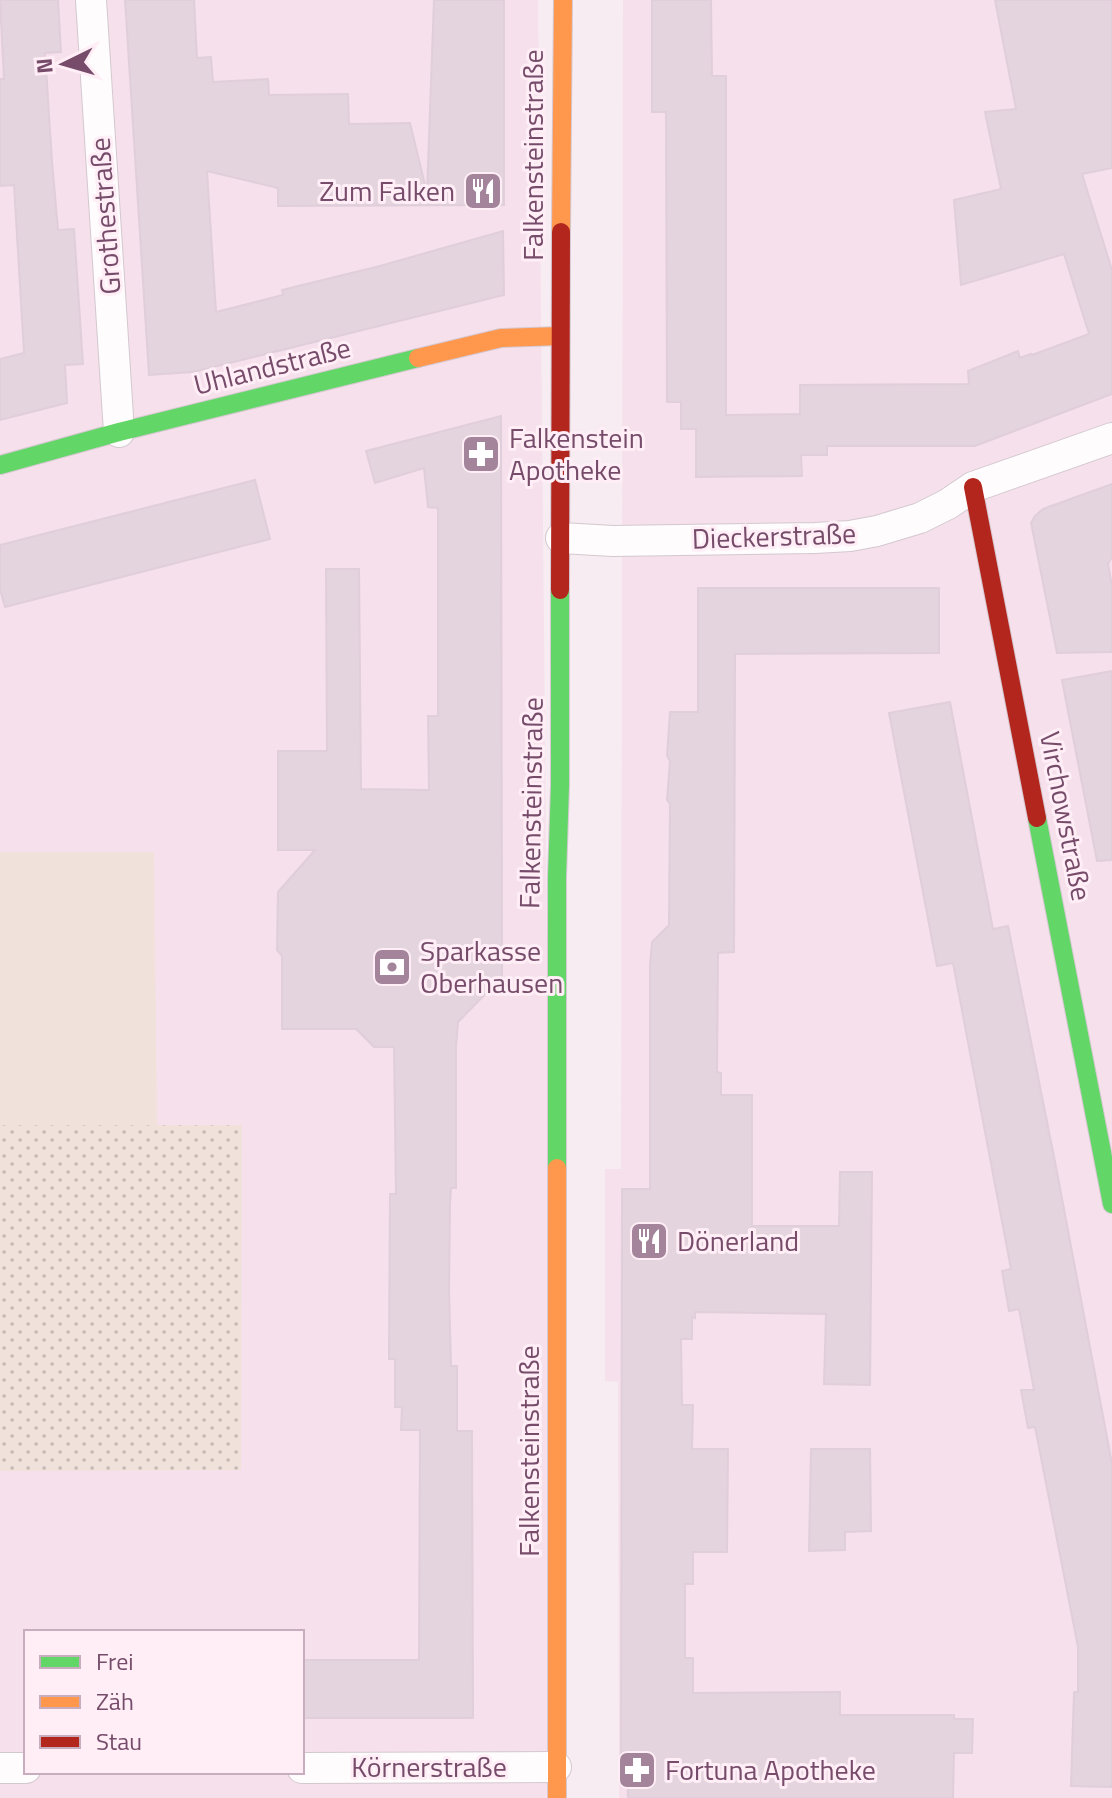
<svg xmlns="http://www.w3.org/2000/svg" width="1112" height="1798" font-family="'Titillium Web',sans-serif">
<defs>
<pattern id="park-dots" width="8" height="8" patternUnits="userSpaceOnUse" patternTransform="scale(2)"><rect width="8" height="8" fill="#f0e2da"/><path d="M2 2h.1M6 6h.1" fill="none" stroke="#c7b9b5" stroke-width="1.8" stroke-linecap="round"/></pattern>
</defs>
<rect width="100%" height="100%" fill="#f7ecf2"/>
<g fill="#f5e0eb" fill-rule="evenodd">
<path d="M 0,0 L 538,0 L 555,1798 L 0,1798 ZM 26,1632 L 302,1632 L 302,1772 L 26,1772 Z"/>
<polygon points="623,0 1112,0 1112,1798 619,1798 618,1382 605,1381 605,1169 621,1169"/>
</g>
<polygon fill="#f0e2da" points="0,852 154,852 157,1125 0,1125"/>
<polygon fill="url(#park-dots)" points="0,1125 242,1125 241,1470 0,1471"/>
<g fill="#e4d4de" stroke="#e0ceda" stroke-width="2">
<polygon points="0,0 58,0 61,52 45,53 52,161 58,230 74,229 83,364 65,365 67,403 0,420 0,359 24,353 14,185 0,186 0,79 4,79"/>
<polygon points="125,0 194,0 197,58 211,57 213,82 268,79 269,95 348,94 349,124 410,123 427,193 434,0 504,0 504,205 278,206 278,188 207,171 216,312 283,295 282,290 380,266 503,231 504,295 193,372 149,375"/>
<polygon points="652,0 711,0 712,76 726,76 726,415 800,414 800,385 969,384 968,371 1018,351 1020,358 1031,354 1032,355 1089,334 1064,254 961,285 954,200 1001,189 985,112 1016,109 995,0 1112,0 1112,168 1082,174 1112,270 1112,394 975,446 827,446 827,455 801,455 802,476 696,477 696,429 681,429 681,402 667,402 666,112 652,112"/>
<polygon points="501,416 502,977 458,1022 456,1047 456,1188 451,1188 450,1204 449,1290 451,1366 457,1366 457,1431 472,1431 473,1718 302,1718 302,1660 419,1660 420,1430 401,1430 402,1407 395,1407 395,1359 389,1359 390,1194 396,1194 394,1047 374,1047 356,1029 282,1029 282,956 277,950 278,892 315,850 278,850 278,751 327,751 326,569 359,569 361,789 429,790 428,716 438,716 438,508 428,507 424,468 375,483 366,451"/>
<polygon points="255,480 270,539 5,607 0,589 0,545"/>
<polygon points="1112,484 1112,557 1108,564 1112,586 1112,652 1057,653 1031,523 1035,516 1043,509"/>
<polygon points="698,588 939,588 939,653 735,654 734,952 718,953 717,1072 721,1073 721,1095 752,1095 752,1226 839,1226 840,1172 872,1172 870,1385 824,1384 826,1314 695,1312 695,1318 692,1317 692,1339 681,1339 682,1405 693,1405 692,1449 728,1449 727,1552 693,1552 693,1584 685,1584 685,1658 693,1658 693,1693 840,1692 840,1715 954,1715 954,1719 973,1719 972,1753 954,1753 953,1798 628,1798 627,1772 621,1772 622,1189 650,1189 650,965 652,942 669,925 670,804 667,800 670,761 667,756 670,712 698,712"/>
<polygon points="1112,671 1112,860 1097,861 1062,680"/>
<polygon points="950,702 993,929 1008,926 1057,1172 1112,1464 1112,1787 1071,1786 1074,1692 1078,1692 1078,1647 1035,1427 1028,1428 1021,1390 1034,1390 1019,1309 1009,1311 1002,1271 1011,1269 953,963 937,966 889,713"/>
<polygon points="811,1449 870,1449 871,1531 845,1532 845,1550 809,1551"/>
</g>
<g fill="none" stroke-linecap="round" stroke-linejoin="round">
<g stroke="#d4c8cf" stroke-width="32">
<g id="street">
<polyline points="91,0 119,432"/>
<polyline points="561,538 613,541 815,538 850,536 877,531 920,518 948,504 973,487 1112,438"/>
<polyline points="0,1768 26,1768"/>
<polyline points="302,1768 556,1767"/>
</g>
</g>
<g stroke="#d5c8d0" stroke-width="20">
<g id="fast">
<polyline points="0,465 119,432 418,358"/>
<polyline points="1037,818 1112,1204"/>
<polyline points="557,1168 557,877 560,785 560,590"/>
</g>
</g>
<g stroke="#d5c8d0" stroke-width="20">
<g id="slow">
<polyline points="561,232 563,0"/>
<polyline points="418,358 501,338 560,336"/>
<polyline points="557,1168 557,1798"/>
</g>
</g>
<g stroke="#d5c8d0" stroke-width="20">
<g id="jam">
<polyline points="973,487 1037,818"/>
<polyline points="560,590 561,232"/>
</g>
</g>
<use href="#street" stroke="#fefcfd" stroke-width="30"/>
<use href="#fast" stroke="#63d668" stroke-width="18"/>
<use href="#slow" stroke="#ff974d" stroke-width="18"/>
<use href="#jam" stroke="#b3261e" stroke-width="18"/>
</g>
<defs>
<g id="restaurant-square" transform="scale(2)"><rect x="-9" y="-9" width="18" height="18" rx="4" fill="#a3849a" stroke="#ffeef6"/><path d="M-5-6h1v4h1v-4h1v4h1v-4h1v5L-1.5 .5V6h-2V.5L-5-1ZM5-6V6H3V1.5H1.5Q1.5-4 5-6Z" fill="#fff"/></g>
<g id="pharmacy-square" transform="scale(2)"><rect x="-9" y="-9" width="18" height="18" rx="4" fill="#a3849a" stroke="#ffeef6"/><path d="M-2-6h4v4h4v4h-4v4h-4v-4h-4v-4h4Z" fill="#fff"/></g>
<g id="bank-square" transform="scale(2)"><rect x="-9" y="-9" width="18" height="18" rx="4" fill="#a3849a" stroke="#ffeef6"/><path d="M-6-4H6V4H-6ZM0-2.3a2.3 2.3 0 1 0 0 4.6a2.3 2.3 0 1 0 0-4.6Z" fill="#fff"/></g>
</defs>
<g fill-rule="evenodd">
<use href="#restaurant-square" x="483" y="191"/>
<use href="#pharmacy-square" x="481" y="454"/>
<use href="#bank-square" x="392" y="967"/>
<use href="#restaurant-square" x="649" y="1241"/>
<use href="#pharmacy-square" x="637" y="1770"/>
</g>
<g text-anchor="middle" stroke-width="6" stroke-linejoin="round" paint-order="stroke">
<g font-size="28" fill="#764c6a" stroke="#ffeef6">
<text transform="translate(533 155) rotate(-90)" y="10">Falkensteinstraße</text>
<text transform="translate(105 216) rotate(-94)" y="10">Grothestraße</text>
<text transform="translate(272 366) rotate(-14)" y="10">Uhlandstraße</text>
<text transform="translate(774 536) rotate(-2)" y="10">Dieckerstraße</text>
<text transform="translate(531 803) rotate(-89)" y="10">Falkensteinstraße</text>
<text transform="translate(1066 816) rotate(79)" y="10">Virchowstraße</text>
<text transform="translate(529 1451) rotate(-90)" y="10">Falkensteinstraße</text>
<text x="429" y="1777">Körnerstraße</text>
</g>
<g font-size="28" fill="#764c6a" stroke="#ffeef6" text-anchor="start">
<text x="455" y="201" text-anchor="end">Zum Falken</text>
<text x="509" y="448">Falkenstein<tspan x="509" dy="32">Apotheke</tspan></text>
<text x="420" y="961">Sparkasse<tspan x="420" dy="32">Oberhausen</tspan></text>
<text x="677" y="1251">Dönerland</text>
<text x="665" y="1780">Fortuna Apotheke</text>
</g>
</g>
<rect x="24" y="1630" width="280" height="144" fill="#ffeef6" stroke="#c8adbe" stroke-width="2"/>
<rect x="40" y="1656" width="40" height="12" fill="#63d668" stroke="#c8adbe" stroke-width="2"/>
<text x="96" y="1670" font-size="24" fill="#764c6a">Frei</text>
<rect x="40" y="1696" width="40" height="12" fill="#ff974d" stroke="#c8adbe" stroke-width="2"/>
<text x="96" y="1710" font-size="24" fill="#764c6a">Zäh</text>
<rect x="40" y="1736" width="40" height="12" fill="#b3261e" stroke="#c8adbe" stroke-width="2"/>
<text x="96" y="1750" font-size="24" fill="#764c6a">Stau</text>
<g transform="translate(64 64) rotate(265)" stroke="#ffeef6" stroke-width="6" paint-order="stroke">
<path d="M0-6L14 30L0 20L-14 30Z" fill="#764c6a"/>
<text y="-12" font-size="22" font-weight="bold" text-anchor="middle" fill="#764c6a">N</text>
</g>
</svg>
